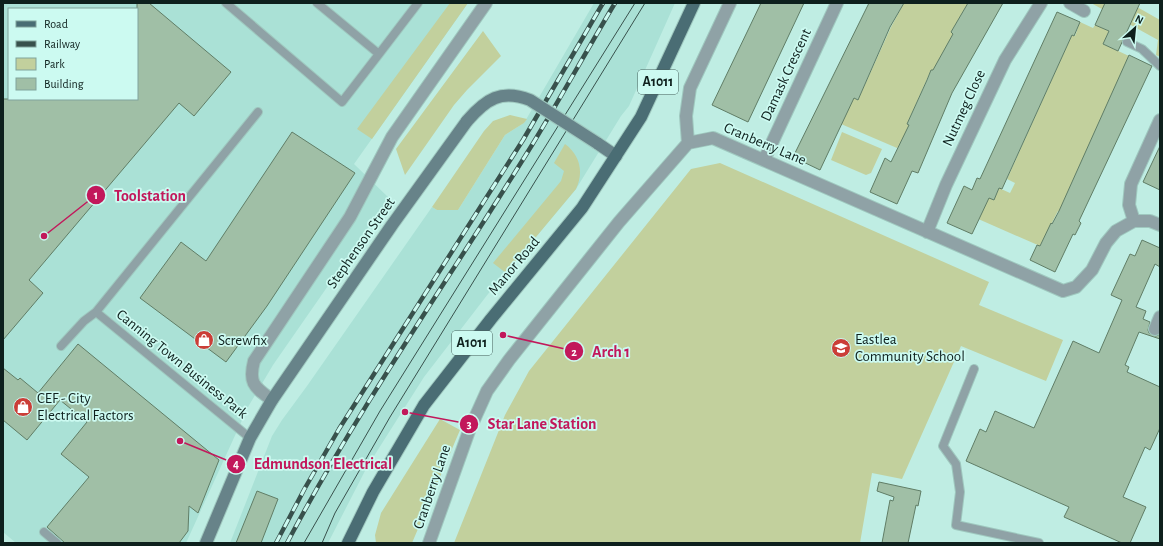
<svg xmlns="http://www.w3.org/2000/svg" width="1163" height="546" viewBox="0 0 1163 546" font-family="'Alegreya Sans',sans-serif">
  <rect width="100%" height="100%" fill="#bfede3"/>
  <path fill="#aae1d6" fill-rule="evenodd" d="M3 3H468L354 164 389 198 273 365 248 407 186 543H16L3 532ZM9 9H137V99H9Z
    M594 3H675L629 106 621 116 576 189 488 294 424 377 367 467 328 543H230L272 436 282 420 307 386 432 207 437 210H458L505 135 524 123Z"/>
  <path fill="#c2d09d" d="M450 3H468L372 139 357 129Z
    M904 3H968L951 32 953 34 934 70H931L907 124 933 136 902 147 899 146 897 148 841 124 829 87 858 100 891 27Z
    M1091 3H1130L1160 20V57L1156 55 1158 40Z
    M1080 22 1093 28 1095 25 1109 31 1103 44 1129 56 1062 205 1061 213 1058 211 1040 246 976 218 985 196 994 200 999 188 1010 193 1015 183 1007 179 1072 35 1075 36Z
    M483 31 501 56 467 90 454 105 405 175 396 149Z
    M510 115 527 119 524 123 505 135 458 210H437L432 207 484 131 493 121Z
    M842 132 882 149 871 173 866 175 831 160Z
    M565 144C580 155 584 172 576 189L506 273 493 263 561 181 564 171 554 163Z
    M720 163 989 282 979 305 1063 340 1046 381 961 346 902 479 872 473 860 543H454L505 415 529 371 691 169Z
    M440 419 460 430 412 543H376L375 535 381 513Z"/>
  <path fill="#a0bfa6" stroke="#607d66" d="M137 3H149L231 72 194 116 179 103 29 280 43 293 3 340V99H137Z
    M761 3H804L748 122 712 105Z
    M869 3H904L890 27 858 100 854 98 820 170 793 157Z
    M968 3H1003L952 93 918 173 912 171 897 204 870 192 885 158 891 162 909 125 907 124 927 80 931 70H933L953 34 951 32Z
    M1105 3H1140L1118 51 1103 44 1109 31 1095 25Z
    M1057 12 1080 22 1074 36 1072 35 1002 189 999 188 994 200 989 198 972 234 947 223 964 186 972 190 977 178 980 179Z
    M1129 55 1152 66 1079 221 1081 223 1075 235 1073 234 1055 272 1030 260 1037 245 1040 246 1051 223 1052 224 1059 211Z
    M292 132 355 173 267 306 226 362 140 298 181 242 206 261Z
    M1160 146V190L1143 182Z
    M1142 240 1160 248V267L1155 264 1136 307 1146 311 1143 319 1150 322 1148 330 1149 333 1156 336 1160 334V339L1139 332 1125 365 1129 367 1127 372 1160 387V428L1150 450 1145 447 1123 497 1146 507 1130 543H1122L1064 517 1069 507 966 461 980 429 986 432 995 411 1034 428 1073 341 1099 353 1122 300 1111 295 1130 254 1135 256Z
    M78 344 219 460 198 513 189 506 188 531 179 543H65L47 527 89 477 61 454 87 422 60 400 27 440 3 420V368L18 380 20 378 38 393Z
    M879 482 921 491 918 506 916 505 908 543H882L890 500 893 501 894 497 877 491Z
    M257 491 278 499 261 543H236Z"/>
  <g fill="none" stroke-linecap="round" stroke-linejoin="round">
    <defs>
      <path id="service" d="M226 3 342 102 379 54
        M317 3 379 54 418 3
        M1127 42 1142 49 1160 66
        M61 346 84 321 96 312
        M974 369 943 446 956 464 960 492 956 525 1039 543
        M250 438 96 312 258 112
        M44 532 57 543"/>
      <path id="minor" d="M1070 3 1084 11
        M688 143 686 116 690 88 730 3
        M764 160 837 3
        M1134 221 1129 205 1131 184 1160 120
        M927 232 946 185 1005 60 1041 3
        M1155 329 1160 317
        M272 400C255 387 248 384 254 361L350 217 392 137 486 3
        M429 543 469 431 487 391 509 360 619 222 688 143 713 138 1063 291 1076 287 1092 270 1106 243 1116 231 1134 221H1150L1160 225"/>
      <path id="secondary" d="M597 143 616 156
        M206 543 250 438 272 400 392 225 467 121"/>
      <path id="primary" d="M348 543 373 492 424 405 491 319 582 208 641 117 694 3"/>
    </defs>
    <use href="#service" stroke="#9fc8bf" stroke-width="10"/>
    <use href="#minor" stroke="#9fc8bf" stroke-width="14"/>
    <use href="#secondary" stroke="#9fc8bf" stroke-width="14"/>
    <use href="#primary" stroke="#9fc8bf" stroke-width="14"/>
    <use href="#service" stroke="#8fa2a6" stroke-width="8"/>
    <use href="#minor" stroke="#8fa2a6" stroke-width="12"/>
    <use href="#secondary" stroke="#678389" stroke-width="12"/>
    <use href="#primary" stroke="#4a6d74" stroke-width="12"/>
    <path stroke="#38514c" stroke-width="1" d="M304 543 380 411 635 3
      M322 543 335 513 390 417 645 3"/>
    <defs>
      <path id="rail" d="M276 543 305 488 339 429 523 140 603 3
        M287 543C360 405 450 278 532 145 560 99 587 50 615 3"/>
    </defs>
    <use href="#rail" stroke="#38514c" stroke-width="4.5"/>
    <use href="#rail" stroke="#ccfaf1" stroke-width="3" stroke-dasharray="9" stroke-linecap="butt"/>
    <defs>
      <path id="secondary-bridge" d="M467 121C486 99 501 89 530 100L597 143"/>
    </defs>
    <use href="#secondary-bridge" stroke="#9fc8bf" stroke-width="14" stroke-linecap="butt"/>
    <use href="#secondary-bridge" stroke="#678389" stroke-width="12"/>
  </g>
  <defs>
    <symbol id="shop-disc" viewBox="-11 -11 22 22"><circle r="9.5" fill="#cb3d37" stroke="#ccfaf1"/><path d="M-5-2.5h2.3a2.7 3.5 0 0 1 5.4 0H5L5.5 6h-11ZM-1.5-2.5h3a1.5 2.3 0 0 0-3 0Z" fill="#fff"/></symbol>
    <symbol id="school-disc" viewBox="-11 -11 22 22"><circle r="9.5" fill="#cb3d37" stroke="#ccfaf1"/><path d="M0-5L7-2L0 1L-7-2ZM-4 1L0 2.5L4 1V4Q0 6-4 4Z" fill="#fff"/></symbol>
  </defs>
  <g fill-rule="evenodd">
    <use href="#shop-disc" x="193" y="329" width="22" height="22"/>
    <use href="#school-disc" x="830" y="337" width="22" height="22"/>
    <use href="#shop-disc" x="12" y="396" width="22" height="22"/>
  </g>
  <g text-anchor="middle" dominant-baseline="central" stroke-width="3.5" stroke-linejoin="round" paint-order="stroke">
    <g fill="#ccfaf1" stroke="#47615d" stroke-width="1">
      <rect x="638" y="70" width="40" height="24" rx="3"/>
      <rect x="452" y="331" width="40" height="24" rx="3"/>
    </g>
    <g font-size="14" font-weight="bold" fill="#0e201d">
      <text x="658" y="82">A1011</text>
      <text x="472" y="343">A1011</text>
    </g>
    <g font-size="15" fill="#0e201d" stroke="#ccfaf1">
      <text transform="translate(786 75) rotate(-65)">Damask Crescent</text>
      <text transform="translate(964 108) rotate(-65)">Nutmeg Close</text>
      <text transform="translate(765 144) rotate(23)">Cranberry Lane</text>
      <text transform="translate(361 243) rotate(-55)">Stephenson Street</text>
      <text transform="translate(514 266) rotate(-50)">Manor Road</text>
      <text transform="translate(182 364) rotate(39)">Canning Town Business Park</text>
      <text transform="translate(432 487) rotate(-71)">Cranberry Lane</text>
    </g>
    <g font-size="15" fill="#0e201d" stroke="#ccfaf1" text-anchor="start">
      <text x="855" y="339">Eastlea<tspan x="855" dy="17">Community School</tspan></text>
      <text x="218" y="340">Screwfix</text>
      <text x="37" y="398">CEF - City<tspan x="37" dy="17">Electrical Factors</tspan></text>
    </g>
  </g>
  <path fill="none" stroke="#c2185b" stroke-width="1.5" d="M44 236L96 195M503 335L574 351M405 412L469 424M180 441L236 464"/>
  <g fill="#c2185b" stroke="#ccfaf1" stroke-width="1.5">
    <circle cx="44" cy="236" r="4"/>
    <circle cx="503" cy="335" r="4"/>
    <circle cx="405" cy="412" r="4"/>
    <circle cx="180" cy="441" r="4"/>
    <circle cx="96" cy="195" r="10"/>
    <circle cx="574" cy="351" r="10"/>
    <circle cx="469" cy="424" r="10"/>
    <circle cx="236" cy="464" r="10"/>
  </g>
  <g font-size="12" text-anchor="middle" font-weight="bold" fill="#fff">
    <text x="96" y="199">1</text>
    <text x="574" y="356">2</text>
    <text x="469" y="428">3</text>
    <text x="236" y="468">4</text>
  </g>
  <g font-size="16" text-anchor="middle" font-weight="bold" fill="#c2185b" stroke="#ccfaf1" stroke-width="3.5" stroke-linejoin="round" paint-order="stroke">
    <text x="150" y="201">Toolstation</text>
    <text x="611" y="357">Arch 1</text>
    <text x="542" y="429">Star Lane Station</text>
    <text x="323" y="469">Edmundson Electrical</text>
  </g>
  <rect width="1163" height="546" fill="none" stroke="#0e201d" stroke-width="8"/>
  <rect x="8" y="8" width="130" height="92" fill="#ccfaf1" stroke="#80a39c"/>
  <rect x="16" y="21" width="20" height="6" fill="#4a6d74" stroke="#80a39c"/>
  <text x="44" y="28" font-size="12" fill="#0e201d">Road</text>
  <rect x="16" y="41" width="20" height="6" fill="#38514c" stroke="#80a39c"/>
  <text x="44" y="48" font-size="12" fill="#0e201d">Railway</text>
  <rect x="16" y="58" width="20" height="12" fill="#c2d09d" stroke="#80a39c"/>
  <text x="44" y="68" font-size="12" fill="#0e201d">Park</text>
  <rect x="16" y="78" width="20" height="12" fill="#a0bfa6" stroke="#80a39c"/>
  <text x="44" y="88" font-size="12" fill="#0e201d">Building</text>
  <g transform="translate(1135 28) rotate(27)" stroke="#ccfaf1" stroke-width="3" paint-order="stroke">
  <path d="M0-3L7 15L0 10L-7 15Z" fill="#0e201d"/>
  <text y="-6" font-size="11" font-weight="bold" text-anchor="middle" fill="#0e201d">N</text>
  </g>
</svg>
